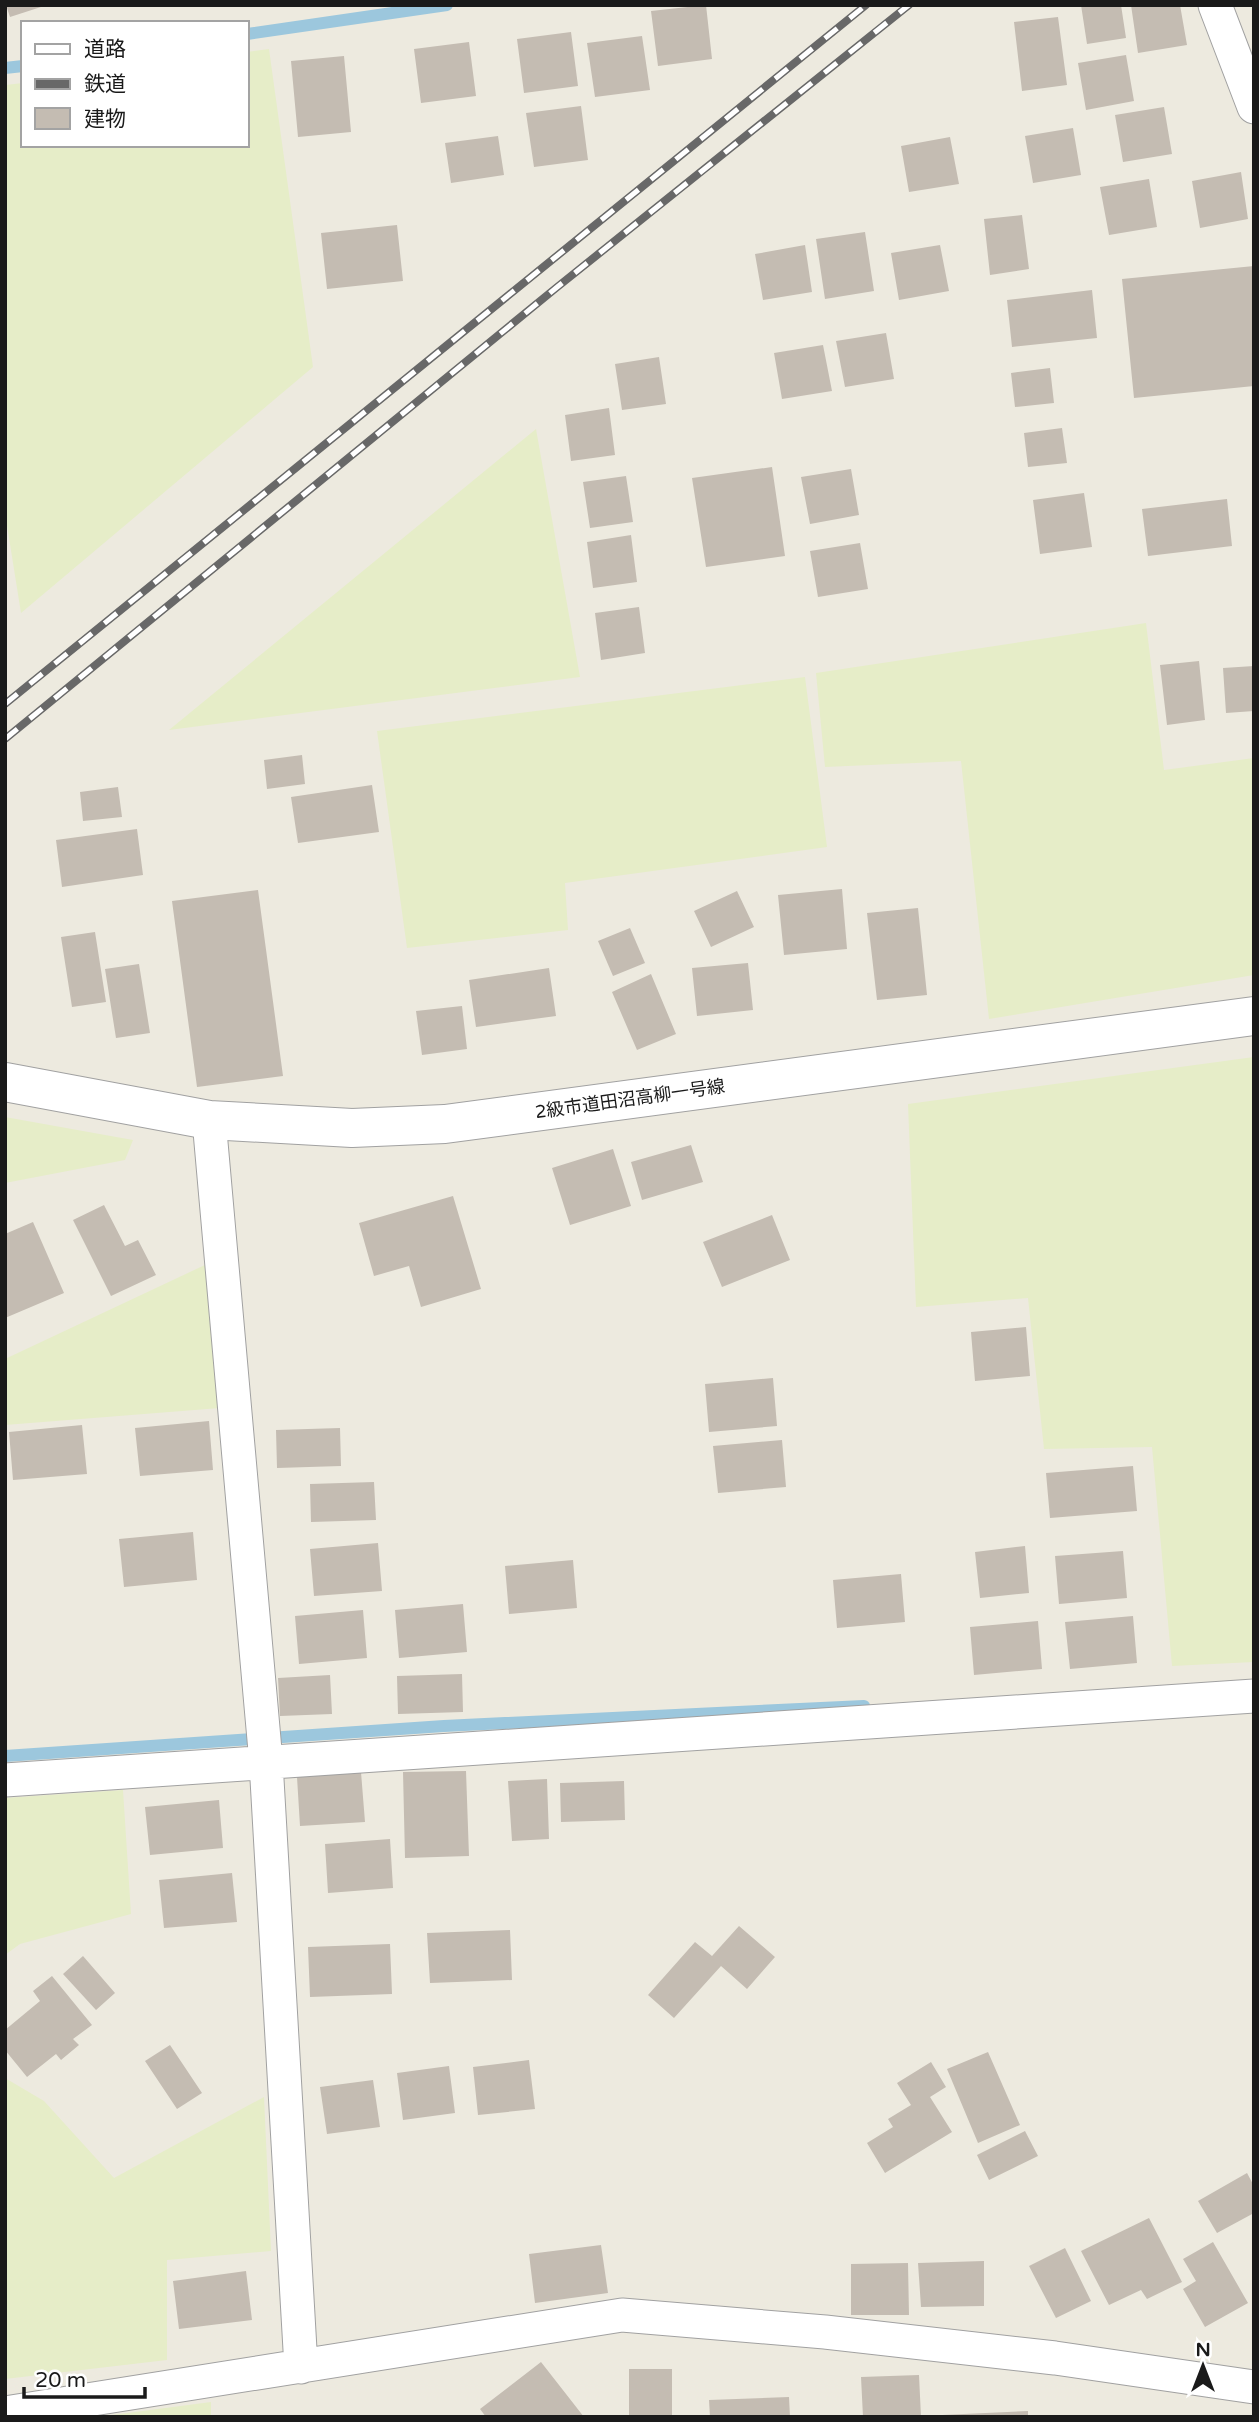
<svg xmlns="http://www.w3.org/2000/svg" width="1259" height="2422" viewBox="0 0 1259 2422" font-family="'Varela Round','Noto Sans JP',sans-serif">
  <rect width="100%" height="100%" fill="#edeadf"/>
  <path fill="#e6edc8" d="M269 49 313 367 21 613 5 513V85L23 83V145H247V52Z
    M536 429 580 677 169 730Z
    M1146 623 1164 770 1254 758V975L989 1019 961 761 825 767 816 673Z
    M805 677 827 847 565 883 568 930 407 948 377 731Z
    M1254 1057V1662L1172 1666 1152 1447 1044 1449 1028 1298 916 1307 908 1104Z
    M5 1117 133 1140 125 1160 5 1183Z
    M207 1264 220 1408 5 1425V1359Z
    M123 1790 131 1914 20 1944 5 1955V1798Z
    M5 2078 44 2101 114 2178 264 2097 271 2251 167 2260V2360L5 2379Z
    M211 2402V2417H97Z"/>
  <g fill="none" stroke-linecap="round" stroke-linejoin="round">
    <path stroke="#9cc7dd" stroke-width="12" d="M247 34 447 5
      M5 68 23 66
      M5 1756 444 1726 864 1706"/>
  </g>
  <path fill="#c4bcb2" d="M6 5H44V6L10 17Z
    M706 5 712 59 658 66 651 11Z
    M1081 5H1121L1126 38 1087 44Z
    M1131 5H1180L1187 45 1138 53Z
    M1058 17 1067 85 1022 91 1014 22Z
    M571 32 578 86 524 93 517 39Z
    M642 36 650 90 595 97 587 43Z
    M469 42 476 96 421 103 414 49Z
    M1126 55 1134 101 1086 110 1078 63Z
    M344 56 351 132 298 137 291 61Z
    M581 106 588 160 534 167 526 113Z
    M1164 107 1172 154 1123 162 1115 115Z
    M1073 128 1081 175 1033 183 1025 136Z
    M498 136 504 175 451 183 445 143Z
    M950 137 959 184 909 192 901 146Z
    M1241 172 1248 219 1200 228 1192 181Z
    M1149 179 1157 227 1109 235 1100 187Z
    M1022 215 1029 269 990 275 984 219Z
    M397 225 403 281 327 289 321 233Z
    M865 232 874 291 825 299 816 239Z
    M805 245 812 292 763 300 755 254Z
    M940 245 949 291 899 300 891 253Z
    M1254 266V386L1134 398 1122 279Z
    M1092 290 1097 338 1012 347 1007 300Z
    M886 333 894 379 845 387 836 341Z
    M823 345 832 391 782 399 774 353Z
    M659 357 666 404 622 410 615 364Z
    M1050 368 1054 403 1015 407 1011 373Z
    M609 408 615 455 571 461 565 415Z
    M1062 428 1067 463 1028 467 1024 433Z
    M772 467 785 556 706 567 692 478Z
    M851 469 859 515 810 524 801 477Z
    M626 476 633 522 590 528 583 482Z
    M1084 493 1092 547 1040 554 1033 500Z
    M1227 499 1232 546 1148 556 1142 509Z
    M631 535 637 582 593 588 587 542Z
    M860 543 868 589 818 597 810 551Z
    M639 607 645 653 601 660 595 613Z
    M1199 661 1205 720 1167 725 1160 665Z
    M1254 666V711L1226 713 1223 668Z
    M302 755 305 784 267 789 264 760Z
    M372 785 379 832 298 843 291 797Z
    M118 787 122 817 83 821 80 792Z
    M137 829 143 875 62 887 56 840Z
    M842 889 847 949 784 955 778 895Z
    M258 890 283 1076 197 1087 172 901Z
    M737 891 754 927 711 947 694 911Z
    M918 908 927 995 877 1000 867 913Z
    M630 928 645 963 613 976 598 941Z
    M95 932 106 1002 72 1007 61 937Z
    M748 963 753 1010 697 1016 692 968Z
    M139 964 150 1033 116 1038 105 969Z
    M549 968 556 1016 476 1027 469 980Z
    M651 974 676 1034 637 1050 612 992Z
    M462 1006 467 1049 422 1055 416 1011Z
    M691 1145 703 1182 642 1200 631 1162Z
    M613 1149 631 1206 570 1225 552 1168Z
    M453 1196 481 1289 421 1307 409 1266 374 1276 359 1223Z
    M104 1205 125 1246 138 1240 156 1275 111 1296 73 1220Z
    M772 1215 790 1260 722 1287 703 1242Z
    M33 1222 64 1293 5 1318V1234Z
    M1026 1327 1030 1376 975 1381 971 1332Z
    M773 1378 777 1426 709 1432 705 1384Z
    M209 1421 213 1470 140 1476 135 1428Z
    M82 1425 87 1474 13 1480 9 1432Z
    M340 1428 341 1466 277 1468 276 1430Z
    M782 1440 786 1487 718 1493 713 1446Z
    M1133 1466 1137 1511 1050 1518 1046 1473Z
    M374 1482 376 1520 311 1522 310 1484Z
    M193 1532 197 1580 124 1587 119 1539Z
    M378 1543 382 1591 314 1596 310 1549Z
    M1025 1546 1029 1593 980 1598 975 1552Z
    M1123 1551 1127 1598 1059 1604 1055 1556Z
    M573 1560 577 1608 509 1614 505 1566Z
    M901 1574 905 1622 837 1628 833 1580Z
    M463 1604 467 1652 399 1658 395 1610Z
    M363 1610 367 1658 299 1664 295 1616Z
    M1133 1616 1137 1663 1070 1669 1065 1622Z
    M1038 1621 1042 1669 974 1675 970 1627Z
    M462 1674 463 1712 398 1714 397 1676Z
    M330 1675 332 1714 280 1716 278 1678Z
    M466 1771 469 1856 405 1858 403 1772Z
    M361 1772 365 1822 300 1826 297 1777Z
    M547 1779 549 1839 512 1841 508 1781Z
    M624 1781 625 1820 561 1822 560 1783Z
    M219 1800 223 1848 150 1855 145 1807Z
    M390 1839 393 1888 328 1893 325 1844Z
    M232 1873 237 1922 164 1928 159 1880Z
    M739 1926 775 1957 747 1989 721 1966 674 2018 648 1995 695 1942 712 1956Z
    M510 1930 512 1980 430 1983 427 1933Z
    M390 1944 392 1994 310 1997 308 1947Z
    M83 1956 115 1993 96 2010 63 1974Z
    M52 1976 92 2025 73 2039 79 2045 61 2060 56 2054 27 2077 5 2050V2030L40 2001 33 1991Z
    M170 2045 202 2093 177 2109 145 2061Z
    M988 2052 1020 2125 978 2143 947 2069Z
    M529 2060 535 2109 478 2115 473 2067Z
    M931 2062 946 2087 930 2097 952 2132 885 2173 867 2143 893 2127 888 2119 911 2105 897 2083Z
    M449 2066 455 2113 403 2120 397 2073Z
    M373 2080 380 2127 327 2134 320 2087Z
    M1025 2131 1038 2156 989 2180 977 2155Z
    M1247 2173 1254 2186V2213L1217 2233 1198 2201Z
    M1149 2218 1182 2282 1147 2299 1141 2290 1109 2305 1081 2251Z
    M1213 2242 1248 2303 1205 2327 1183 2289 1196 2281 1183 2259Z
    M601 2245 608 2293 535 2303 529 2254Z
    M1065 2248 1091 2301 1056 2318 1029 2266Z
    M984 2261V2306L921 2307 918 2263Z
    M908 2263 909 2315H851V2264Z
    M246 2271 252 2320 179 2329 173 2281Z
    M541 2362 584 2417H486L480 2409Z
    M629 2369H672V2417H629Z
    M919 2375 921 2417H863L861 2377Z
    M789 2397 790 2417H710L709 2400Z
    M1028 2411V2417H942V2415Z"/>
  <g fill="none" stroke-linecap="round" stroke-linejoin="round">
    <defs>
      <path id="minor" d="M1215 5 1254 107
        M209 1120 266 1762 301 2367
        M5 1780 1254 1696
        M5 2413 622 2315 825 2332 1055 2358 1254 2387"/>
      <path id="tertiary" d="M5 1082 209 1120 352 1128 445 1124 1254 1016"/>
    </defs>
    <use href="#minor" stroke="#a1a1a1" stroke-width="35"/>
    <use href="#tertiary" stroke="#a1a1a1" stroke-width="40"/>
    <use href="#minor" stroke="#fff" stroke-width="33"/>
    <use href="#tertiary" stroke="#fff" stroke-width="38"/>
    <defs>
      <path id="rail" d="M5 704 866 5
        M5 739 556 288 909 5"/>
    </defs>
    <use href="#rail" stroke="#686868" stroke-width="8"/>
    <use href="#rail" stroke="#fff" stroke-width="5" stroke-dasharray="16" stroke-linecap="butt"/>
  </g>
  <g text-anchor="middle" dominant-baseline="central" stroke-width="5" stroke-linejoin="round" paint-order="stroke">
    <g font-size="18" fill="#1a1a1a" stroke="#fff">
      <text transform="translate(630 1099) rotate(-8)">2級市道田沼高柳一号線</text>
    </g>
  </g>
  <rect width="1259" height="2422" fill="none" stroke="#1a1a1a" stroke-width="14"/>
  <rect x="21" y="21" width="228" height="126" fill="#ffffff" stroke="#a3a3a3" stroke-width="2"/>
  <rect x="35" y="44" width="35" height="10" fill="#ffffff" stroke="#a3a3a3" stroke-width="2"/>
  <text x="84" y="56" font-size="21" fill="#1a1a1a">道路</text>
  <rect x="35" y="79" width="35" height="10" fill="#686868" stroke="#a3a3a3" stroke-width="2"/>
  <text x="84" y="91" font-size="21" fill="#1a1a1a">鉄道</text>
  <rect x="35" y="108" width="35" height="21" fill="#c4bcb2" stroke="#a3a3a3" stroke-width="2"/>
  <text x="84" y="126" font-size="21" fill="#1a1a1a">建物</text>
  <g transform="translate(1203 2366)" stroke="#ffffff" stroke-width="5" paint-order="stroke">
  <path d="M0-5L12 26L0 18L-12 26Z" fill="#1a1a1a"/>
  <text y="-10" font-size="19" font-weight="bold" text-anchor="middle" fill="#1a1a1a">N</text>
  </g>
  <path d="M24 2387v10h121v-10" fill="none" stroke="#1a1a1a" stroke-width="3.5"/>
  <text x="35" y="2387" font-size="21" fill="#1a1a1a" stroke="#ffffff" stroke-width="5" paint-order="stroke">20 m</text>
</svg>
